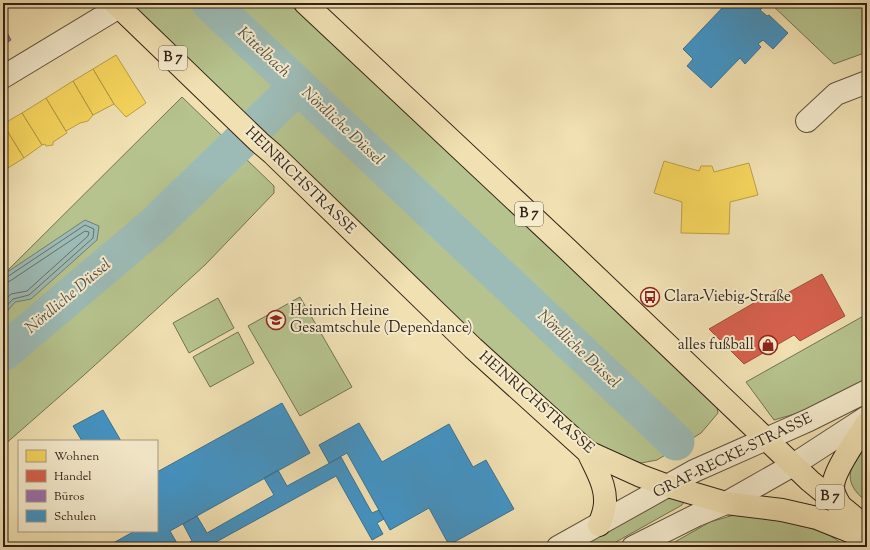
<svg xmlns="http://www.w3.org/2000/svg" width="870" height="550" viewBox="0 0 870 550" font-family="'Sorts Mill Goudy',serif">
  <rect width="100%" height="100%" fill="#f0e0b2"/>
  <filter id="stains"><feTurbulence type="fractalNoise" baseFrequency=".005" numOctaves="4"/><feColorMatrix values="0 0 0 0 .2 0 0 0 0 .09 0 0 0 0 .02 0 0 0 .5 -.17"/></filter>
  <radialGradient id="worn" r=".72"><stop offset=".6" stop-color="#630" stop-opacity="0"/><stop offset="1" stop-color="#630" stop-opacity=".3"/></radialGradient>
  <path fill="#b6c38e" stroke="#747252" d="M121 3H299L715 397 718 413 701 433 657 460 641 463 594 446Z
    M770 3H867V52L834 64Z
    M182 97 274 186V193L205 265 83 376 3 446V275Z
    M300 297 352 387 300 416 248 326Z
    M218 298 234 328 189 353 173 323Z
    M867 314V389L805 411 774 420 746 382Z
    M238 332 254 363 210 387 193 357Z
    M867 441V502C839 480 851 466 867 441Z
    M673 497 683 500 684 502 682 505 607 547H578L665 498Z
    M734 515C766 519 823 523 845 547H666L710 522Z"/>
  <path fill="#9dbbb6" stroke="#727e76" d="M85 220 99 226 97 240 31 299 15 302 3 316V275Z"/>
  <path fill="#f6d55c" stroke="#bb9f47" d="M116 55 146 103 126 117 114 104 93 69Z
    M93 69 114 104 93 115 73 81Z
    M73 81 93 115 88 121 80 123 66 131 46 98Z
    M46 98 67 133 53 142V145L46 146 45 144 42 145 22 113Z
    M22 113 42 145 24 158 3 124Z
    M3 124 24 158 3 171Z
    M664 161 699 171 701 166H712L714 172 749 163 758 195 730 202 729 234 681 233 682 202 654 193Z"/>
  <path fill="#d6604d" stroke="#a54d3d" d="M822 274 845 316 800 341 794 335 744 364 709 329 778 289 782 296Z"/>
  <path fill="#9970ab" stroke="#7a597f" d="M3 25 11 40 3 45Z"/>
  <path fill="#4393c3" stroke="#3e718f" d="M723 3H757L762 8 760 10 767 16 769 15 788 33 773 49 763 40 758 44 761 47 745 64 740 58 711 88 687 66 693 59 683 49 725 5Z
    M282 403 310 453 170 531 178 545 175 547H106L133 532 132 531H157V472Z
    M103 410 121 441H82L73 426Z
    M359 423 382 462 449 424 473 467 486 460 514 509 449 545 429 508 390 530 347 453 329 463 319 445Z
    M341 457 372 513 379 510 384 519 377 523 383 534 372 540 336 476 207 547H180L192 541 183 524 197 516 207 533 274 495 264 478 278 470 287 486Z"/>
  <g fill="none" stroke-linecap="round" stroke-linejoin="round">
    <path stroke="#686e66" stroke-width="1" d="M3 278 7 277 85 225 94 229 93 238 29 295 13 299 3 310
      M3 283 10 281 85 231 89 232 88 236 27 291 11 294 3 302"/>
    <path stroke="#9dbbb6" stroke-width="37" d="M210 3 676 442
      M3 353 154 225 298 86"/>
    <defs>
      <path id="minor" d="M3 77 119 7
        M807 121 836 94 867 82
        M558 547 694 471 809 420 867 391
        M633 547 697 515 726 503 793 465 867 417"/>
      <path id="major" d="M115 3 259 142 273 154 473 348 588 452 641 476 668 486 726 503 782 510 817 518 867 538
        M305 3 565 247 810 481 854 517 867 530
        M588 452C596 470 609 489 604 510 603 515 601 520 599 525
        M840 505C837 500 833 493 833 487 833 471 858 437 867 423"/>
    </defs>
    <use href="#minor" stroke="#62523e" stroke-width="24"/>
    <use href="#major" stroke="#322217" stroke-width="24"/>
    <use href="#minor" stroke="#f5ebcd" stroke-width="22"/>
    <use href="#major" stroke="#f0e0b2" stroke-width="22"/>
  </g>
  <defs>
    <symbol id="bus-ring" viewBox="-11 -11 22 22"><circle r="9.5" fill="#f5ebcd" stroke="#8f2418" stroke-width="1.5"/><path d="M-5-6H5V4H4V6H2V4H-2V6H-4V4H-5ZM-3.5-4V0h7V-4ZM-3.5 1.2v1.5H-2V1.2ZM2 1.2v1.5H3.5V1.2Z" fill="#8f2418"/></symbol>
    <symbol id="school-ring" viewBox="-11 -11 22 22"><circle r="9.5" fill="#f5ebcd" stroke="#8f2418" stroke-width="1.5"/><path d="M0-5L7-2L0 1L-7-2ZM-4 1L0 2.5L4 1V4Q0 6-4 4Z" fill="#8f2418"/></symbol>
    <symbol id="shop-ring" viewBox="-11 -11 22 22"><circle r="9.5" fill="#f5ebcd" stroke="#8f2418" stroke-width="1.5"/><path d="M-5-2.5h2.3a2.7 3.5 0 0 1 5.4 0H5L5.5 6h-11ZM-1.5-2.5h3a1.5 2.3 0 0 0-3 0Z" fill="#8f2418"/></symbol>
  </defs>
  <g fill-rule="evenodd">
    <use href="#bus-ring" x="639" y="286" width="22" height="22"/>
    <use href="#school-ring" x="265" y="309" width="22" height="22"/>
    <use href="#shop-ring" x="757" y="334" width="22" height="22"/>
  </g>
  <g text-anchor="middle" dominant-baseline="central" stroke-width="4" stroke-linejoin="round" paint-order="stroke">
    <g fill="#f5ebcd" stroke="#6c5e4e" stroke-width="1">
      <rect x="159" y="46" width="28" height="24" rx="3"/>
      <rect x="515" y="202" width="28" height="24" rx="3"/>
      <rect x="816" y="485" width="28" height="24" rx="3"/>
    </g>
    <g font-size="14" font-weight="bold" fill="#322217">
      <text x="173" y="58">B 7</text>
      <text x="529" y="214">B 7</text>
      <text x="830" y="497">B 7</text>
    </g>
    <g font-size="15" fill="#322217" stroke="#f5ebcd">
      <text transform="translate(300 181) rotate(44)">HEINRICHSTRASSE</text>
      <text transform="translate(536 403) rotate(41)">HEINRICHSTRASSE</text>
      <text transform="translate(733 456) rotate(-26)">GRAF-RECKE-STRASSE</text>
    </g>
    <g font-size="15" fill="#322217" stroke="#f5ebcd" text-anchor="start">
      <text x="664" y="297">Clara-Viebig-Straße</text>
      <text x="290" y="311">Heinrich Heine<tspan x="290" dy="17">Gesamtschule (Dependance)</tspan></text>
      <text x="754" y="345" text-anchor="end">alles fußball</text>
    </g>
    <g font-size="16" font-style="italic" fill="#525047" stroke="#f5ebcd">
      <text transform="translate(263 53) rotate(43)">Kittelbach</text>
      <text transform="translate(342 127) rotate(43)">Nördliche Düssel</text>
      <text transform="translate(69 297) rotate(-40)">Nördliche Düssel</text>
      <text transform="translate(578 350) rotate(43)">Nördliche Düssel</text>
    </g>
  </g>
  <rect width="870" height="550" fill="none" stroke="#f0e0b2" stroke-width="16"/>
  <rect x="4" y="4" width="862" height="542" fill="none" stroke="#322217" stroke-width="2"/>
  <rect x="8" y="8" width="854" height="534" fill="none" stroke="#322217"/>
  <rect x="18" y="440" width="140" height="92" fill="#f5ebcd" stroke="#a79b84"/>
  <rect x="26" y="450" width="20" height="12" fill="#f6d55c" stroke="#a79b84"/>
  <text x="54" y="460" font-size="12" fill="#322217">Wohnen</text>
  <rect x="26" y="470" width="20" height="12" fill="#d6604d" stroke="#a79b84"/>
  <text x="54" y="480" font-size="12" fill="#322217">Handel</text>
  <rect x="26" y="490" width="20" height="12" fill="#9970ab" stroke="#a79b84"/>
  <text x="54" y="500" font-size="12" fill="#322217">Büros</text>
  <rect x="26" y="510" width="20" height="12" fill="#4393c3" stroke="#a79b84"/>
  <text x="54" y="520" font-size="12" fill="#322217">Schulen</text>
  <rect width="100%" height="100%" filter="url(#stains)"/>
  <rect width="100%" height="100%" fill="url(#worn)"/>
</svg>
